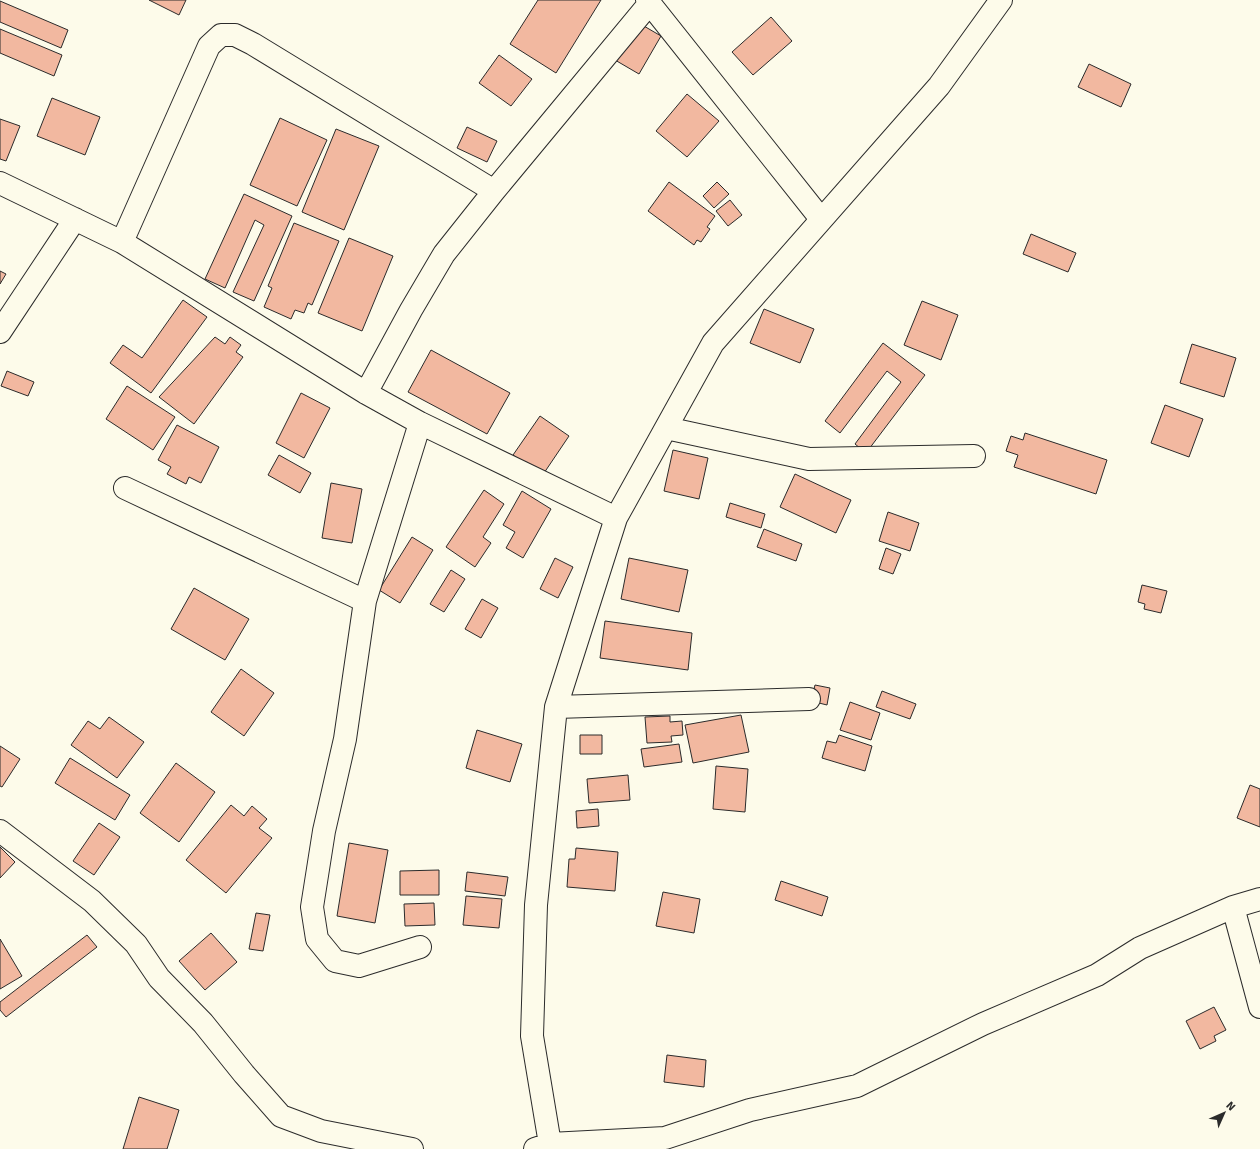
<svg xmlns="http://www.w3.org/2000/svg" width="1260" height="1149" viewBox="0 0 1260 1149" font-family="Signika,sans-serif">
  <rect width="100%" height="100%" fill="#fdfbea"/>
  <path fill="#f2b8a0" stroke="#2b2b2b" d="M149 0H186L179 15Z
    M538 0H601L556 73 510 44Z
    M0 1 68 30 61 48 0 22Z
    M771 17 792 41 753 75 732 52Z
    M637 22 661 36 639 74 615 60Z
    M0 29 62 55 54 76 0 53Z
    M499 55 532 79 511 106 479 83Z
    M1089 64 1131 84 1121 107 1078 87Z
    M687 94 719 121 687 157 656 131Z
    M52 98 100 117 85 155 37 136Z
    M280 118 327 140 297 206 250 185Z
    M0 119 20 126 6 161 0 159Z
    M467 127 497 141 487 162 457 148Z
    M336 129 379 146 344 230 302 212Z
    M669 182 715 216 707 227 710 229 701 242 697 240 694 245 648 211Z
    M717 182 729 194 714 208 703 196Z
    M244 194 292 216 254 301 233 292 264 225 255 220 225 288 205 279Z
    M730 200 742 215 728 226 716 211Z
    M294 223 339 241 312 305 308 303 304 313 295 310 291 319 264 307 272 288 268 286Z
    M1031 234 1076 253 1068 272 1023 254Z
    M349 238 393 256 362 331 318 313Z
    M0 271 6 274 0 284Z
    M183 300 207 317 151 393 110 363 123 345 142 358Z
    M922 301 958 315 941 360 904 345Z
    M764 309 814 329 800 363 750 343Z
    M215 337 225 344 230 337 241 345 236 352 243 357 194 424 159 397Z
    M883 343 925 375 866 453 855 444 901 382 887 371 840 433 825 421Z
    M1192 344 1236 358 1224 397 1180 383Z
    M431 350 510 393 487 434 408 392Z
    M7 371 34 382 28 396 1 386Z
    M127 386 175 417 153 450 106 419Z
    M301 393 330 408 304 458 276 443Z
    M1165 405 1203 419 1189 457 1151 443Z
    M540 416 569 436 542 476 513 455Z
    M177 425 219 447 201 483 189 477 186 484 167 474 171 467 158 460Z
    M1025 433 1107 460 1096 494 1014 467 1018 455 1006 451 1011 436 1023 440Z
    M673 450 708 458 699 499 664 491Z
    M279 455 311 473 300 493 268 475Z
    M795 474 851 500 836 533 780 507Z
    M331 483 362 489 352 543 322 538Z
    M484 490 504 504 483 537 491 543 475 567 446 547Z
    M522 491 551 509 523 558 506 548 515 532 503 525Z
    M730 503 765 514 761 528 726 517Z
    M888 512 919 523 910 551 879 541Z
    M764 529 802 544 796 561 757 547Z
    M412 537 433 550 400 603 379 590Z
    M886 548 901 554 893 574 879 569Z
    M555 558 573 567 558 598 540 589Z
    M629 558 688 570 679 612 621 599Z
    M451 570 465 579 444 612 430 604Z
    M1142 585 1167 591 1161 613 1144 609 1145 604 1138 602Z
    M194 588 249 619 225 660 171 629Z
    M482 599 498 608 481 638 465 629Z
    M605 621 692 633 688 670 600 658Z
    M241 669 274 693 244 736 211 712Z
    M815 685 830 688 827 705 811 701Z
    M882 691 916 704 910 719 876 707Z
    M850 702 880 713 871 740 840 730Z
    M741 715 749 752 693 763 685 725Z
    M670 716V722L682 721 683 735 671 736 672 742 647 743 645 717Z
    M109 717 144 742 117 778 71 745 88 721 100 729Z
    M477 730 522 744 510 782 466 768Z
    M580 735H602V754H580Z
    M839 735 872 746 865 771 822 758 827 741 836 743Z
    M679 744 682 762 644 767 641 749Z
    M0 746 20 759 2 787 0 786Z
    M70 758 130 795 115 820 55 783Z
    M176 763 215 792 179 842 140 813Z
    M716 766 748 769 745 812 713 809Z
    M628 775 630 800 589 803 587 779Z
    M1250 785 1260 789V827L1237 818Z
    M231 805 244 816 252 806 267 819 259 828 272 838 226 893 186 860Z
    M598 809 599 826 577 828 576 811Z
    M99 823 120 837 94 875 73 861Z
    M349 843 388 850 375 923 337 916Z
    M0 847 15 862 0 878Z
    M576 848 618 852 615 891 567 887 569 859H575Z
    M439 870V895H400V871Z
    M467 872 508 877 505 896 465 891Z
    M781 881 828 897 822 916 775 900Z
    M663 892 700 899 694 933 656 926Z
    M466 896 502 899 499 928 463 925Z
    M434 903 435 925 405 926 404 904Z
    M256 913 270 915 263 951 249 949Z
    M211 933 237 962 205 990 179 961Z
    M87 935 97 947 6 1017 0 1010V1002Z
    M0 939 22 976 0 989Z
    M1214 1007 1226 1030 1214 1036 1216 1041 1200 1049 1186 1021Z
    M667 1055 706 1060 704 1087 664 1082Z
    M139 1097 179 1110 167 1149H123Z"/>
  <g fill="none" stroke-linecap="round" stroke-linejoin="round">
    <defs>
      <path id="minor" d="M647 0 821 219
        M0 183 122 242 366 393 420 423 616 518
        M122 242 209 46 221 35H235L253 44 494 191
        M0 332 75 219
        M366 393 411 310 444 254 494 191 649 4
        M420 423 365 601 345 739 324 831 312 907 317 939 335 961 359 966 420 947
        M666 428 809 459 974 456
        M125 488 365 601
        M556 707 809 699
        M0 831 92 901 136 944 159 978 203 1023 244 1074 281 1116 321 1131 412 1149
        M1233 907 1260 1007
        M550 1144 532 1036 536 905 556 707 616 518 713 343 939 86 1001 0
        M535 1149 550 1144 665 1138 750 1110 857 1086 983 1024 1097 975 1140 948 1233 907 1260 899"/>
    </defs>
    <use href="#minor" stroke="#2b2b2b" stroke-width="24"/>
    <use href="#minor" stroke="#fdfbea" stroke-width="22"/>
  </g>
  <g transform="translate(1224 1113) rotate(45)" stroke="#fdfbea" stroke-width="3" paint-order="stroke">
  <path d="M0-3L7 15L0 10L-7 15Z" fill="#2b2b2b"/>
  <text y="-6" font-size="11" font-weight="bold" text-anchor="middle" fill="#2b2b2b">N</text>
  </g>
</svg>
